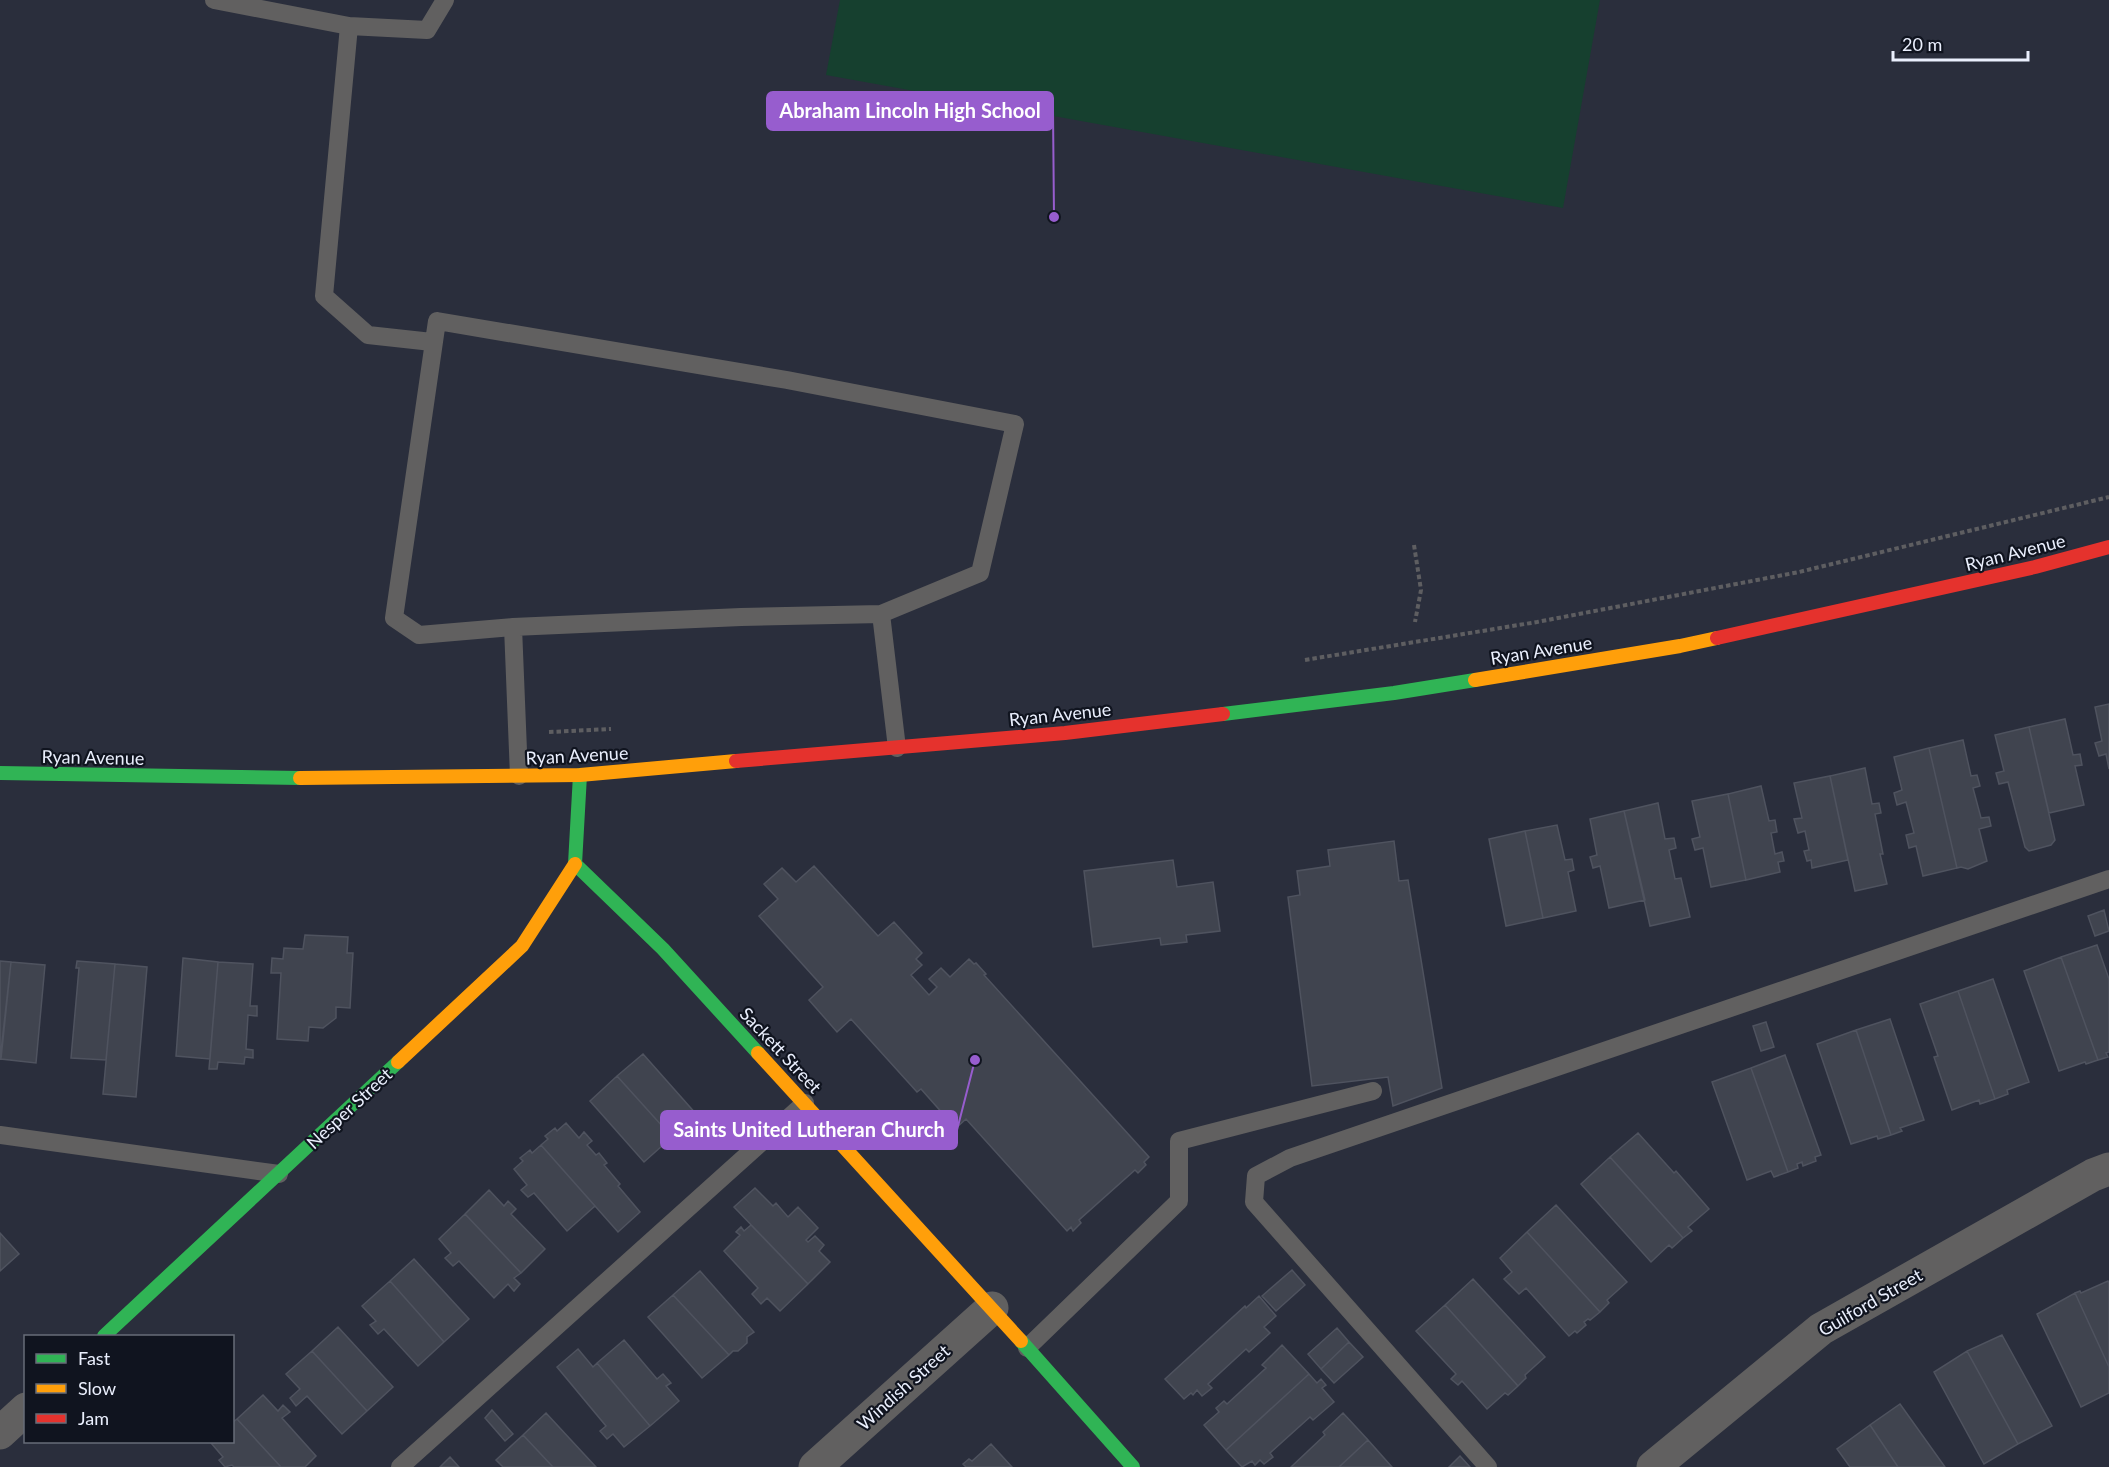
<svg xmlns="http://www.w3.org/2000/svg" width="2109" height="1467" viewBox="0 0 2109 1467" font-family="Lato,sans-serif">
  <rect width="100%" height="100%" fill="#2a2e3c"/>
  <path fill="#16402f" d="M840 0H1600L1563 208 826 75Z"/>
  <path fill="#40444f" stroke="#4f535f" stroke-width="1.5" d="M2109 704V769L2106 754 2099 756 2095 743 2102 741 2095 707Z
    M2065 719 2073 755 2080 754 2082 765 2075 766 2084 805 2049 813 2029 727Z
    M2029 727 2055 840 2051 845 2029 851 2025 847 2008 782 1999 784 1996 773 2004 771 1995 735Z
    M1963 740 1971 776 1977 775 1980 786 1973 788 1981 818 1989 817 1991 826 1979 829 1987 861 1968 869 1961 867 1957 868 1929 748Z
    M1929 748 1957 868 1923 876 1916 846 1909 848 1906 835 1914 833 1906 802 1897 805 1894 793 1902 790 1894 757Z
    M1865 768 1872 804 1879 803 1881 813 1875 814 1883 854H1880L1887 884 1855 891 1830 776Z
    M1830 776 1848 860 1812 868 1811 860 1807 861 1804 851 1809 850 1805 831 1798 833 1794 819 1802 818 1794 783Z
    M1761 786 1769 821 1775 820 1777 832 1771 833 1775 854 1782 852 1784 861 1778 862 1780 872 1746 880 1728 794Z
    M1728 794 1746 880 1711 887 1703 848 1695 850 1692 839 1700 837 1692 801Z
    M1658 803 1665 839 1674 838 1676 848 1669 850 1675 879 1681 878 1690 917 1650 926 1624 811Z
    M1624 811 1645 900 1609 908 1600 866 1593 868 1590 857 1597 855 1590 819Z
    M1557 825 1565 860 1572 859 1574 870 1568 872 1576 911 1543 918 1525 831Z
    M1525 831 1543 918 1506 926 1489 839Z
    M1394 841 1399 881 1408 880 1442 1088 1393 1106 1388 1077 1312 1086 1288 897 1300 895 1297 871 1330 866 1328 850Z
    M1173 860 1177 887 1213 882 1220 931 1186 935 1187 942 1161 945 1160 938 1093 947 1084 871Z
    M814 866 878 936 894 922 922 953 916 959 922 965 911 975 929 995 937 987 929 979 941 968 950 977 969 959 974 964 976 963 986 974 984 975 1149 1157 1144 1162 1146 1165 1138 1173 1135 1170 1079 1220 1081 1223 1073 1231 1071 1227 1067 1231 966 1119 945 1138 934 1125 944 1115 921 1089 917 1092 851 1019 837 1032 809 1000 823 987 759 916 778 899 764 884 782 868 796 882Z
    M2104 910 2109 931 2095 936 2088 916Z
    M305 935 348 937 347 953H353L350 1008 336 1007V1018L323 1028 309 1027 308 1041 277 1039 281 973H271L272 958 283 959 284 948 303 949Z
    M2097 945 2109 979V1052L2106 1053 2108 1057 2098 1060 2061 957Z
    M2061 957 2098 1060 2086 1064 2085 1062 2059 1071 2024 971Z
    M183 958 218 962 210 1059 176 1056Z
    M0 961 11 962 0 1060Z
    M77 961 115 964 106 1060 71 1058 79 968H76Z
    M11 962 45 965 36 1063 1 1059Z
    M218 962 253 964 250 1006H257V1016L248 1015 246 1049 253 1050V1058L245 1057 244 1064 218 1062 217 1069H209Z
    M115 964 147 967 136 1097 103 1094Z
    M1993 979 2029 1082 2007 1090 2008 1094 1995 1099 1958 991Z
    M1958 991 1995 1099 1980 1104 1979 1100 1952 1110 1934 1057 1938 1056 1920 1004Z
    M1890 1019 1924 1120 1900 1128 1902 1131 1891 1135 1856 1030Z
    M1766 1022 1774 1047 1761 1051 1753 1026Z
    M1856 1030 1891 1135 1878 1139 1877 1136 1851 1144 1817 1044Z
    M643 1054 697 1115 672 1137 617 1076Z
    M1785 1055 1821 1155 1815 1157 1816 1161 1803 1166 1802 1162 1797 1164 1798 1168 1788 1172 1751 1068Z
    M1751 1068 1788 1172 1774 1177 1771 1171 1747 1180 1712 1082Z
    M617 1076 672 1137 644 1162 590 1101Z
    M566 1123 579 1138 584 1132 592 1141 587 1145 596 1155 599 1153 607 1163 604 1165 620 1184 618 1186 640 1212 618 1232 541 1145 548 1139 545 1136 555 1128 557 1131Z
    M1638 1133 1674 1173 1676 1171 1709 1209 1688 1227 1692 1231 1683 1238 1610 1157Z
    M541 1145 595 1206 567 1231 534 1193 528 1197 521 1190 527 1185 514 1169 523 1161 520 1158 530 1150 532 1153Z
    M1610 1157 1683 1238 1672 1248 1669 1245 1651 1262 1581 1184Z
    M755 1188 773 1206 776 1203 788 1217 798 1207 818 1228 806 1240 808 1242 815 1236 824 1245 819 1251 830 1262 808 1284 734 1207Z
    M489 1190 504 1206 508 1201 516 1209 511 1214 545 1249 521 1273 465 1214Z
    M1556 1205 1627 1282 1607 1300 1609 1303 1600 1312 1527 1232Z
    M465 1214 521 1273 514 1278 520 1284 514 1291 508 1284 494 1298 459 1261 453 1266 445 1258 451 1253 439 1239Z
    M751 1225 808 1284 780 1311 767 1298 761 1304 752 1294 758 1288 724 1251 740 1235 736 1232 741 1227 744 1231Z
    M1527 1232 1600 1312 1590 1320 1588 1319 1584 1322 1586 1325 1577 1333 1575 1331 1569 1336 1526 1288 1519 1294 1504 1279 1512 1272 1500 1258Z
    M0 1233 19 1254 0 1271Z
    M414 1259 469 1319 444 1342 390 1281Z
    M1292 1270 1305 1285 1276 1311 1262 1296Z
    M700 1271 754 1332 747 1337V1343L738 1351H733L729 1355 673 1295Z
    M1473 1279 1545 1357 1525 1375 1526 1378 1518 1386 1445 1305Z
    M390 1281 444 1342 418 1366 384 1329 378 1334 370 1325 376 1321 362 1306Z
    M2108 1281 2109 1283V1367L2075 1293 2080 1291 2081 1293Z
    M2075 1293 2109 1367V1393L2081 1407 2037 1314Z
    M673 1295 729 1355 702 1378 648 1317Z
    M1259 1296 1276 1316 1264 1327 1270 1333 1249 1352 1246 1349 1208 1384 1212 1388 1202 1396 1197 1390 1193 1395 1191 1393 1184 1399 1165 1379 1245 1306 1246 1308Z
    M1445 1305 1518 1386 1508 1395 1505 1393 1487 1409 1462 1381 1458 1385 1451 1379 1456 1374 1416 1331Z
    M338 1327 393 1387 367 1411 312 1351Z
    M1337 1328 1349 1342 1321 1369 1308 1354Z
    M2002 1335 2052 1426 2018 1444 1967 1351Z
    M624 1340 657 1379 663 1374 671 1383 666 1386 679 1401 650 1426 597 1363Z
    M1349 1342 1363 1357 1334 1383 1321 1369Z
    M1282 1345 1309 1374 1226 1450 1204 1425 1219 1412 1216 1408 1224 1401 1227 1404 1266 1368 1262 1365Z
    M578 1349 593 1367 597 1363 650 1426 624 1447 613 1434 607 1439 600 1431 606 1426 557 1367Z
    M312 1351 367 1411 342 1434 307 1396 296 1406 290 1398 300 1389 286 1374Z
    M1967 1351 2018 1444 1984 1464 1934 1372Z
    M1309 1374 1317 1383 1321 1379 1326 1385 1322 1388 1334 1402 1313 1420 1310 1417 1270 1453 1273 1457 1264 1464 1260 1460 1255 1465 1252 1461 1242 1467 1226 1450Z
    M263 1395 278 1411 283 1405 290 1412 282 1418 316 1456 305 1467H281L237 1419Z
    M1900 1404 1945 1467H1898L1870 1425Z
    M492 1410 513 1434 505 1441 485 1418Z
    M546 1413 596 1467H553L523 1435Z
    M1343 1413 1368 1440 1339 1467H1291L1325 1435 1323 1432Z
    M237 1419 281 1467H234L232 1465 225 1467 219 1460 223 1457 211 1443 232 1442V1423Z
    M1870 1425 1898 1467H1850L1837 1449Z
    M523 1435 553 1467H503L496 1460Z
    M1368 1440 1392 1467H1339Z
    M991 1444 1012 1467H966L963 1464 969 1459 972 1461Z
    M1460 1456 1470 1467H1449Z
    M450 1457 459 1467H440Z"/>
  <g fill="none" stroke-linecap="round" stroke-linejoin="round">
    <path stroke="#5e5e61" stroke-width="4" stroke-dasharray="4.5 3" stroke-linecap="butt" d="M1414 545 1421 590 1415 622
      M1305 660 1537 622 1799 572 2109 497
      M549 732 611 729"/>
    <path stroke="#616060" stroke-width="18" d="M214 0 349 26 427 30 445 0
      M349 26 324 296 368 335 432 342
      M437 321 787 380 1015 424 980 573 881 614 741 617 513 627 419 635 394 618Z
      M881 614 897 748
      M513 627 519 776
      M0 1135 279 1174
      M1027 1348 1179 1201V1141L1373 1091
      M400 1467 805 1103
      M1488 1467 1254 1202 1256 1176 1290 1158 2109 879"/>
    <path stroke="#616060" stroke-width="33" d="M0 1433 26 1409
      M815 1467 992 1308
      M1653 1467 1821 1329 2093 1175 2109 1169"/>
    <path stroke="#30b455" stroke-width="14" d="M1223 714 1394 693 1475 680
      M0 773 300 778
      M580 775 575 864 663 949 758 1053
      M104 1336 398 1062
      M1021 1341 1133 1467"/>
    <path stroke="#ff9f0a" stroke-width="14" d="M1475 680 1680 646 1717 638
      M300 778 580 775 736 761
      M758 1053 1021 1341
      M398 1062 522 946 575 864"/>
    <path stroke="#e5322d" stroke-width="14" d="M1717 638 2035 567 2109 547
      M736 761 1065 733 1223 714"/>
  </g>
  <g text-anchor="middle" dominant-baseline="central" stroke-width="4.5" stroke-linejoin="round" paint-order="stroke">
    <g font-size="18" fill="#eaeffd" stroke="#10141f">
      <text transform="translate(2015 552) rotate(-14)">Ryan Avenue</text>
      <text transform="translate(1541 650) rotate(-9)">Ryan Avenue</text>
      <text transform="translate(1060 714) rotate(-6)">Ryan Avenue</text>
      <text transform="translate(577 755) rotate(-3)">Ryan Avenue</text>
      <text transform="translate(93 757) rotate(1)">Ryan Avenue</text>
      <text transform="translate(781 1050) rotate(47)">Sackett Street</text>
      <text transform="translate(349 1108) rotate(-43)">Nesper Street</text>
      <text transform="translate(1870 1302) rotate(-30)">Guilford Street</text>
      <text transform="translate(903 1387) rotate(-42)">Windish Street</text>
    </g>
  </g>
  <path fill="none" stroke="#975dce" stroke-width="2" d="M1054 217L1053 111M975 1060L957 1130"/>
  <g fill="#975dce" stroke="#10141f" stroke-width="2">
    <circle cx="1054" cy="217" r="6"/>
    <circle cx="975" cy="1060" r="6"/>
  </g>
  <g fill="#975dce" stroke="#975dce" stroke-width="2">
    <rect x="767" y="92" width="286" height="38" rx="6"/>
    <rect x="661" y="1111" width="296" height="38" rx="6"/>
  </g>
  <g font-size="20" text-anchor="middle" font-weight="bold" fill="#fff">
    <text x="910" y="118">Abraham Lincoln High School</text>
    <text x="809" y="1137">Saints United Lutheran Church</text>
  </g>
  <rect x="24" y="1335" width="210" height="108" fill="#10141f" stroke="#676c78" stroke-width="1.5"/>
  <rect x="36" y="1354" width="30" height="9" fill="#30b455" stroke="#676c78" stroke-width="1.5"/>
  <text x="78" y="1365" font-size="18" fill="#eaeffd">Fast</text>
  <rect x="36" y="1384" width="30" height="9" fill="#ff9f0a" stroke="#676c78" stroke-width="1.5"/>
  <text x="78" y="1395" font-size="18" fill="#eaeffd">Slow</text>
  <rect x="36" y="1414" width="30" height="9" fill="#e5322d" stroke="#676c78" stroke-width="1.5"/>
  <text x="78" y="1425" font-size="18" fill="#eaeffd">Jam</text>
  <path d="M1893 51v9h135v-9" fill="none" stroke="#eaeffd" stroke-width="3"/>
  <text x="1902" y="51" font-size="18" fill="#eaeffd" stroke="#10141f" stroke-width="4.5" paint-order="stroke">20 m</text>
</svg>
